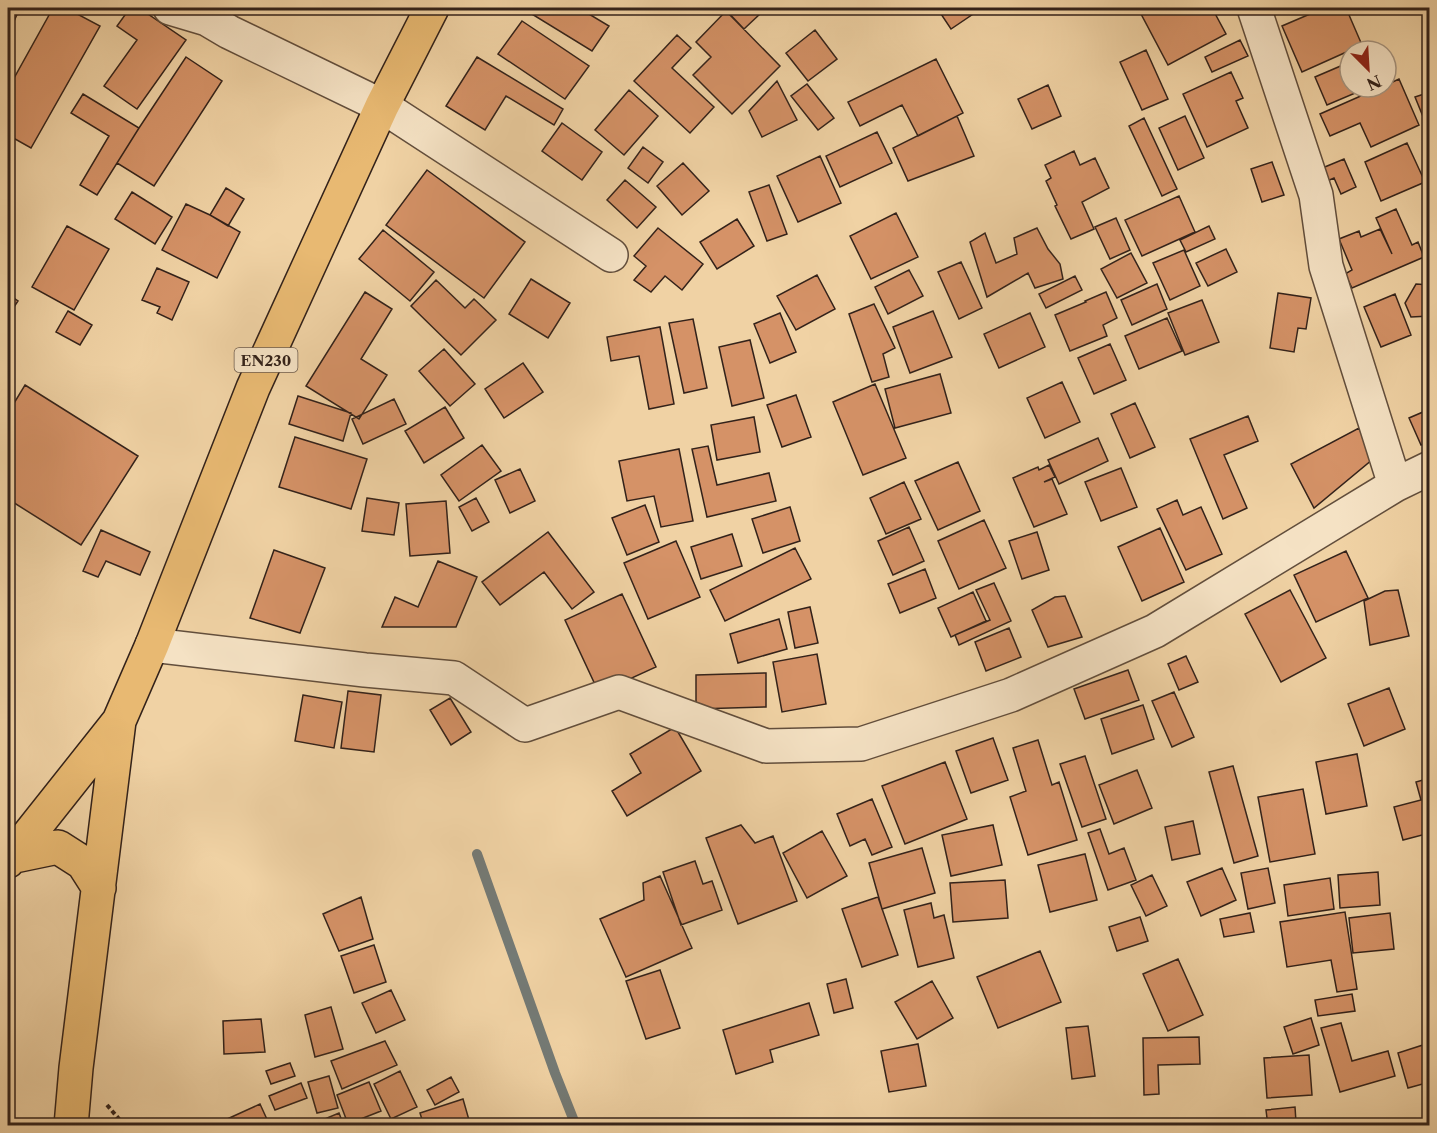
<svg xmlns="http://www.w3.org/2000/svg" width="1437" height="1133" viewBox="0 0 1437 1133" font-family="'Libre Caslon Text',serif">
  <rect width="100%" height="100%" fill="#f0d2a4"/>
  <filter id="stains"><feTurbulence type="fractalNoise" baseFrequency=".00333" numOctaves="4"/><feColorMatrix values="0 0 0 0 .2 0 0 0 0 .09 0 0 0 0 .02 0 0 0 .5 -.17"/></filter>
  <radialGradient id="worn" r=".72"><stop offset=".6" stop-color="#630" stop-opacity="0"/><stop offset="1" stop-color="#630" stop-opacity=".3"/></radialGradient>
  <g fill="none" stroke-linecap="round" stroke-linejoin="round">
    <path stroke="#747a75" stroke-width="10" d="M477 854 555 1073 576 1126"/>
  </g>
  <path fill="#d59267" stroke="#33221a" stroke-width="1.5" d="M8 8H14L19 10 8 35Z
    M53 8H66L100 26 31 148 8 135V89Z
    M130 8H139L186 40 137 109 104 86 137 40 117 26Z
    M522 8H579L609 26 592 51Z
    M724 8H757L762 12 744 29Z
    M937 8H982L951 29Z
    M1149 8H1212L1226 34 1168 65 1140 12Z
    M1324 8H1346L1362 45 1302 72 1282 26Z
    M726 11 780 66 732 114 693 75 711 57 696 42Z
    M522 21 589 66 565 99 498 54Z
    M815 30 837 59 808 81 786 53Z
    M677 35 691 48 672 68 714 107 690 133 634 81Z
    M1240 40 1248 56 1212 72 1205 57Z
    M1146 50 1168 99 1142 110 1120 62Z
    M186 57 222 81 154 186 117 163 139 128Z
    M477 57 563 109 554 125 506 96 485 130 446 106Z
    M936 59 963 113 918 136 902 105 860 126 848 102Z
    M1350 62V87H1366L1367 88 1327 105 1315 77Z
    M1231 72 1243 98 1236 101 1248 128 1207 147 1183 94Z
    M1399 79 1419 125 1371 147 1360 123 1330 136 1320 114 1381 87H1386V85Z
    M777 81 797 120 762 137 749 111Z
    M807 84 834 118 818 130 791 96Z
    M1048 85 1061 116 1032 129 1018 99Z
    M629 90 658 116 624 155 595 130Z
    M1430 92V117L1424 119 1415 97Z
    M83 94 139 128 97 195 80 185 109 136 71 113Z
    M957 116 974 156 908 181 893 148Z
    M1185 116 1204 158 1178 170 1159 128Z
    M1144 118 1177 189 1162 196 1129 126Z
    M562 123 602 152 582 180 542 151Z
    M877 132 892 163 840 187 826 156Z
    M1407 143 1425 182 1381 201 1365 162Z
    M643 147 663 162 648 183 628 168Z
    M1074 151 1080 165 1095 158 1109 188 1082 202 1094 229 1071 239 1055 206 1057 205 1046 181 1051 178 1045 165Z
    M820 156 841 203 798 222 777 176Z
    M1344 159 1356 187 1341 194 1334 178 1325 182 1320 169Z
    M1272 162 1284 195 1262 202 1251 169Z
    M683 163 709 191 682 215 657 186Z
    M427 170 525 242 484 298 386 225Z
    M625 180 656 207 637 228 607 200Z
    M769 185 787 234 767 241 749 192Z
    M226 188 244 199 228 226 210 215Z
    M132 192 172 217 155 244 115 219Z
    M1179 196 1195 232 1142 256 1125 220Z
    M186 204 210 215 240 232 217 278 162 250Z
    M1396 209 1412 245 1418 242 1424 257 1352 288 1345 274 1352 270 1339 239 1359 231 1361 237 1380 229 1392 254 1376 218Z
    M896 213 918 257 871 279 850 236Z
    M1116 218 1130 250 1110 259 1095 227Z
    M737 219 754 246 717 269 700 242Z
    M67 226 109 249 74 310 32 287Z
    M1209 226 1215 239 1186 252 1180 240Z
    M658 228 703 264 682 290 665 276 651 292 634 280 646 266 634 256Z
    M1037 228 1048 249 1060 264 1063 279 1035 288 1028 273 987 297 970 242 985 233 996 263 1017 254 1014 238Z
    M383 230 434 272 410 301 359 259Z
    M1226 249 1237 272 1208 286 1196 263Z
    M1184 250 1200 286 1170 300 1153 263Z
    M1131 253 1147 283 1117 298 1101 269Z
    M961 262 982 308 959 319 938 272Z
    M157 268 189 282 172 320 157 313 160 307 142 300Z
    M909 270 923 296 888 314 875 287Z
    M817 275 835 309 796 330 777 296Z
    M1075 276 1082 290 1046 308 1039 294Z
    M531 279 570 303 548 338 509 314Z
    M436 280 465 308 474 299 496 320 461 355 411 306Z
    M1157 284 1167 309 1132 325 1121 300Z
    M1416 284 1430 285V316L1411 317 1405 303Z
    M365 292 392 309 361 359 387 375 359 419 306 386Z
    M1106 292 1117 318 1103 325 1107 336 1070 351 1055 315 1086 302 1085 301Z
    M1278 293 1311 298 1306 329 1298 328 1294 352 1270 348Z
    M8 294 18 301 8 316Z
    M1395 294 1411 335 1381 347 1364 307Z
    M1202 300 1219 342 1185 355 1168 313Z
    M874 304 895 348 883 354 889 377 872 382 849 314Z
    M68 311 92 325 80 345 56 332Z
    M933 311 952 357 910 373 893 327Z
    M780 313 796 352 770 363 754 324Z
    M1030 313 1045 347 999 368 984 334Z
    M1167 318 1182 351 1139 369 1125 336Z
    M693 319 707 388 684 393 669 323Z
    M660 327 674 404 649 409 639 356 611 361 607 337Z
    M750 340 764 398 732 406 719 347Z
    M1110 344 1126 380 1094 394 1078 358Z
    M444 349 475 384 450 406 419 371Z
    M523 363 543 392 504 418 485 389Z
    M940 374 951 413 895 428 885 389Z
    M1062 382 1080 422 1045 438 1027 398Z
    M875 384 906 458 863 475 833 402Z
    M25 385 138 456 81 545 8 499V413Z
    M796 395 811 437 782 447 767 405Z
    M298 396 351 413 343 441 289 424Z
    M394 399 406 424 363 444 352 419Z
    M1135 403 1155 447 1130 458 1111 414Z
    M445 407 464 438 424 463 405 431Z
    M1430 409V441L1421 445 1409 418Z
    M1248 416 1258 441 1224 455 1247 508 1223 519 1190 439Z
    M754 417 760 452 717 460 711 425Z
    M1359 428 1373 459 1314 508 1291 464Z
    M295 437 367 459 351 509 279 487Z
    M1098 438 1108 461 1059 484 1048 460Z
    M482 445 501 471 459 501 441 475Z
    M708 446 717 485 769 473 776 501 707 517 692 449Z
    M679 449 693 521 661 527 654 496 627 501 619 461Z
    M958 462 980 511 938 530 915 481Z
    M1049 465 1055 477 1044 482 1052 479 1067 514 1034 527 1013 478 1038 467 1039 470Z
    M1121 468 1137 507 1101 521 1085 482Z
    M520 469 535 501 510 513 495 480Z
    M904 482 921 519 886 534 870 498Z
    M367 498 399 503 394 535 362 531Z
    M476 498 489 522 472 531 459 507Z
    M1177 500 1183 515 1201 507 1222 554 1186 570 1157 509Z
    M446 501 450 553 410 556 406 504Z
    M645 505 659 542 627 555 612 518Z
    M790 507 800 541 763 553 752 519Z
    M984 520 1006 568 959 589 938 541Z
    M909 527 924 561 893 575 878 541Z
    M1160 528 1184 582 1142 601 1118 547Z
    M101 530 150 552 140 575 106 561 98 577 83 571Z
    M548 532 594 592 572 609 544 572 500 605 482 582Z
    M1037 532 1049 570 1022 579 1009 541Z
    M732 534 742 566 701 579 691 547Z
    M676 541 700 597 648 619 624 563Z
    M795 548 811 579 725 621 710 590Z
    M274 550 325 568 300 633 250 618Z
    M1346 551 1368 598 1316 622 1294 575Z
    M438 561 477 577 456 627H382L395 597 418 607Z
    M925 569 936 598 900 613 888 584Z
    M994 583 1011 621 959 645 955 635 990 620 976 590Z
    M1290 590 1326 658 1281 682 1245 614Z
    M1398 590 1409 636 1370 645 1364 601 1385 591Z
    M973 592 986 621 951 637 938 608Z
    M622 594 656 667 599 693 565 620Z
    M1065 596 1082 637 1048 647 1032 610 1055 597Z
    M810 607 818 643 795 648 788 612Z
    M779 619 787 649 738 663 730 634Z
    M1009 628 1021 657 986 671 975 642Z
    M817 654 826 704 782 712 773 662Z
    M1186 656 1198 682 1179 690 1168 664Z
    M1128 670 1139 700 1085 719 1074 689Z
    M766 673V707L696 709V675Z
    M1389 688 1405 729 1364 746 1348 704Z
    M348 691 381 695 374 752 341 748Z
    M1174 692 1194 737 1172 747 1152 701Z
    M303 695 342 702 334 748 295 741Z
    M450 698 471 732 451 745 430 710Z
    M1143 705 1154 739 1112 754 1101 719Z
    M675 727 701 771 627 816 612 791 641 773 630 754Z
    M993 738 1008 780 971 793 956 751Z
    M1038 740 1052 785 1059 782 1077 840 1028 855 1010 797 1026 791 1013 748Z
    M1357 754 1367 806 1326 814 1316 762Z
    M1085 756 1106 819 1082 827 1060 764Z
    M945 762 967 819 905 844 882 786Z
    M1233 766 1258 856 1234 863 1209 772Z
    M1137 770 1152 808 1114 824 1099 785Z
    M1430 778V833L1403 840 1394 807 1421 800 1416 782Z
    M1303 789 1315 854 1270 862 1258 797Z
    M872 799 892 847 872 855 865 839 850 846 837 814Z
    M1193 821 1200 854 1172 860 1165 827Z
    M741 825 755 843 773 836 797 901 738 924 706 838Z
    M993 825 1002 865 951 876 942 835Z
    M1100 829 1109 854 1124 848 1136 880 1108 890 1088 833Z
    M822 831 847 876 807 898 783 853Z
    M922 848 935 893 882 909 869 863Z
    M1085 854 1097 900 1050 912 1038 865Z
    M695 861 703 884 712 881 722 910 681 925 663 872Z
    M1222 868 1236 900 1201 916 1187 882Z
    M1268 868 1275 903 1248 909 1241 873Z
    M1378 872 1380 905 1340 908 1338 875Z
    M1152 875 1167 906 1146 916 1131 885Z
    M660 876 692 948 626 977 600 919 644 900 643 883Z
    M1330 878 1334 909 1288 916 1284 885Z
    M1005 880 1008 918 953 922 950 883Z
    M361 897 373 939 339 951 323 914Z
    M878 897 898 955 862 967 842 909Z
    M931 903 934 918 944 915 954 958 918 967 904 910Z
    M1345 912 1357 989 1337 992 1331 960 1287 967 1280 922Z
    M1250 913 1254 932 1224 937 1220 919Z
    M1390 913 1394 949 1353 953 1349 918Z
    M1140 917 1148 941 1117 951 1109 927Z
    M374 945 386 982 354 993 341 956Z
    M1040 951 1061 1002 998 1028 977 977Z
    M1178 959 1203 1015 1168 1031 1143 974Z
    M660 970 680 1028 646 1039 626 981Z
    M846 979 853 1008 834 1013 827 984Z
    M932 981 953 1018 917 1039 895 1002Z
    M391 990 405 1020 376 1033 362 1003Z
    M1352 994 1355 1011 1318 1016 1315 1000Z
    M809 1003 819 1035 770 1050 773 1062 736 1074 723 1030Z
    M331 1007 343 1049 315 1057 305 1015Z
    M1311 1018 1319 1045 1293 1054 1284 1027Z
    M261 1019 265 1052 224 1054 223 1021Z
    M1341 1023 1352 1061 1388 1051 1395 1076 1340 1092 1321 1028Z
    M1088 1026 1095 1076 1072 1079 1066 1028Z
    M1199 1037 1200 1064 1158 1065 1159 1094 1144 1095 1143 1038Z
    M385 1041 397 1065 342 1089 331 1061Z
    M918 1044 926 1086 889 1092 881 1051Z
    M1426 1044 1430 1054V1082L1408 1088 1398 1053Z
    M1309 1055 1312 1095 1267 1098 1264 1058Z
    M290 1063 295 1076 271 1084 266 1071Z
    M400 1071 417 1107 391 1119 374 1084Z
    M329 1076 338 1108 317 1113 308 1082Z
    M451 1077 459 1092 435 1105 427 1090Z
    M369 1082 381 1111 348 1124 337 1095Z
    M301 1083 307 1098 275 1110 269 1096Z
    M463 1099 469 1120 452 1126H424L420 1113Z
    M260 1104 270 1126H227L225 1120Z
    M1295 1107 1296 1122 1316 1120 1317 1126H1268L1266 1110Z
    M339 1113 344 1126H317L315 1123Z"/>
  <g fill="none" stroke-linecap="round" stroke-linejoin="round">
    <defs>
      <path id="minor" d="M170 8 207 19 229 32 382 106 611 255
        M1254 8 1316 195 1326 266 1395 485
        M152 645 365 670 454 678 525 725 619 692 766 746 861 744 1011 695 1155 631 1395 485 1430 468"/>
      <path id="major" d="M10 857 58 847 83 863 99 888
        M8 861 119 721 152 645 253 388 382 106 432 8
        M71 1126 76 1068 119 721"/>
    </defs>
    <use href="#minor" stroke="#624e3c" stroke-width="36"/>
    <use href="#major" stroke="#33221a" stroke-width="36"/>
    <path stroke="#33221a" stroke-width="4" stroke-dasharray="4.5 3" stroke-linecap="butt" d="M107 1105 125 1126"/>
    <use href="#minor" stroke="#f5e2c4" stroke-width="33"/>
    <use href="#major" stroke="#e8b972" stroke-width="33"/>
  </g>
  <g text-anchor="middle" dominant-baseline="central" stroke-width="6" stroke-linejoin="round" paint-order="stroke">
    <rect fill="#f5e2c4" stroke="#6d5c4d" stroke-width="1.5" x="234.5" y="348" width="63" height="24" rx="4.5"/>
    <g font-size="15" font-weight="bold" fill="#33221a">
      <text x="266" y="360">EN230</text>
    </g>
  </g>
  <rect width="1437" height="1133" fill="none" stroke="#f0d2a4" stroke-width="30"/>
  <rect x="9" y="9" width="1419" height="1115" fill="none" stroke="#33221a" stroke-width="3"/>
  <rect x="15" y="15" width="1407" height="1103" fill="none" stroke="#33221a" stroke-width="1.5"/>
  <g transform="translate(1368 69) rotate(156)"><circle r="28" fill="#f5e2c4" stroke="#a79580" stroke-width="1.5"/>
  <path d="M0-4.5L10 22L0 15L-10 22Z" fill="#8f2418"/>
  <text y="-9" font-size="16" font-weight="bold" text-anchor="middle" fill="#33221a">N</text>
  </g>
  <rect width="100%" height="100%" filter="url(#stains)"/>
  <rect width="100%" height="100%" fill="url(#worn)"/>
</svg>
